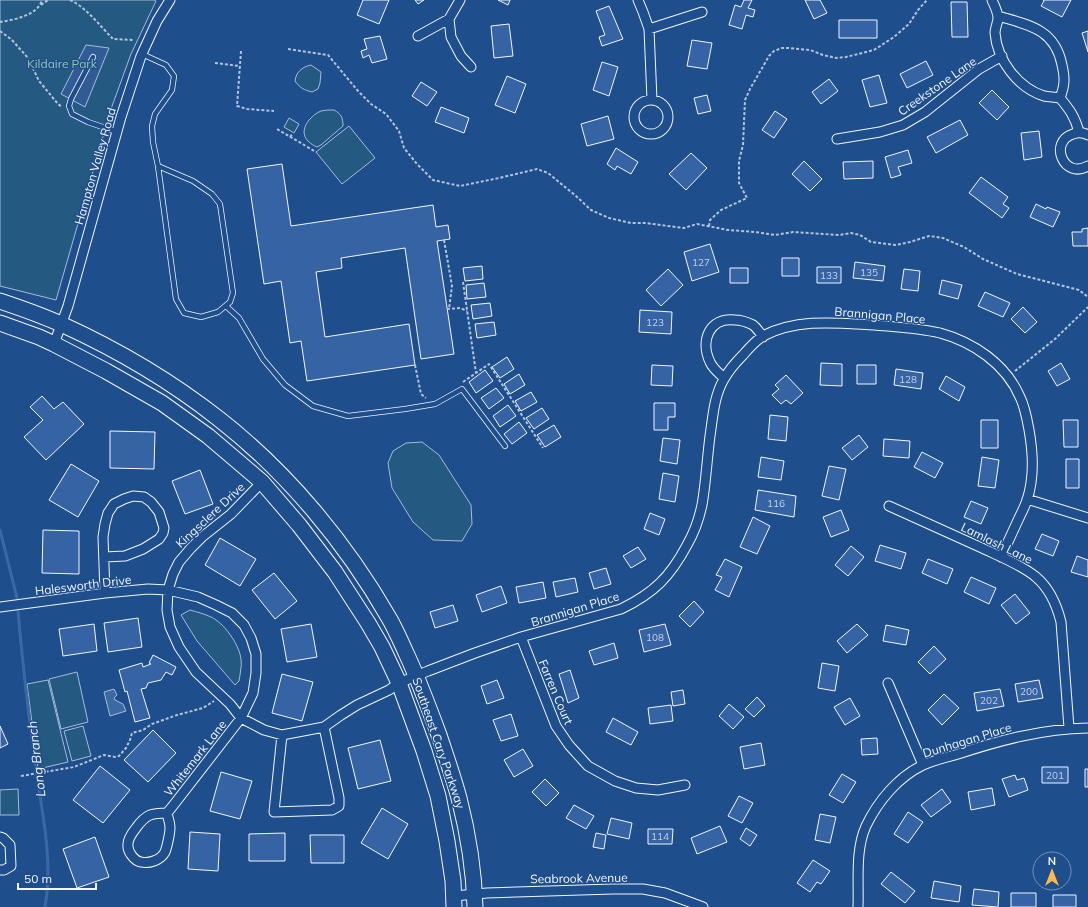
<svg xmlns="http://www.w3.org/2000/svg" width="1088" height="907" viewBox="0 0 1088 907" font-family="Mulish,sans-serif">
  <rect width="100%" height="100%" fill="#1f4e8c"/>
  <path fill="#245a82" stroke="#a8bbd7" d="M0 0H154L156 1 131 54 111 109 56 300 0 286Z
    M311 65 321 72 320 83 318 89 312 92C304 90 300 88 295 81 296 72 302 67 311 65Z
    M334 110C341 114 343 117 343 126L321 145 317 147C303 141 300 130 310 119 313 116 316 113 321 111 325 110 330 110 334 110Z
    M289 118 299 124 294 133 284 127Z
    M349 126 375 158 342 184 316 152Z
    M422 442 439 455 471 505 472 524 462 541 433 540 413 522 392 488 388 463 393 451 406 443Z
    M190 610C197 612 205 614 211 617 224 623 239 644 241 659 242 666 240 674 239 681L235 685 197 641 181 615Z
    M77 672 88 722 61 729 49 679Z
    M48 680 68 762 38 769 27 684Z
    M83 726 91 756 72 761 64 731Z
    M18 789 19 815H0V790Z"/>
  <path fill="#305b95" stroke="#a8bbd7" d="M86 45 109 48 85 107 61 94Z"/>
  <path fill="#3b69a3" stroke="#a8bbd7" d="M114 689 117 695 114 698 115 700 123 704 126 711 110 716 104 692Z"/>
  <g fill="none" stroke-linecap="round" stroke-linejoin="round">
    <path stroke="#3b69a3" stroke-width="3" d="M0 530 17 598
      M18 612C23 666 29 721 37 775 43 819 53 862 45 907"/>
  </g>
  <path fill="#3563a3" stroke="#f2f6ff" d="M363 0H389L379 24 357 15Z
    M415 0H424L418 4Z
    M498 0H510L508 5Z
    M744 0H752L748 8 755 10 753 17 746 15 742 29 729 25 735 5 741 7Z
    M805 0H820L827 13 814 19Z
    M1043 0H1071L1062 17 1041 6 1044 1Z
    M951 2H967L968 37H952Z
    M609 6 623 39 602 46 599 37 605 35 596 11Z
    M839 20H877V38H839Z
    M509 24 513 56 494 58 491 26Z
    M1088 31V52L1082 33Z
    M380 36 387 59 372 63 369 55 363 58 361 51 367 49 364 39Z
    M692 40 712 43 707 69 687 66Z
    M926 61 933 75 907 88 900 74Z
    M602 62 618 67 609 96 593 90Z
    M879 75 887 103 870 107 862 80Z
    M507 76 526 84 515 113 495 105Z
    M829 79 838 91 821 104 812 92Z
    M421 82 437 92 427 106 412 96Z
    M992 90 1009 107 997 120 979 103Z
    M707 95 711 111 698 114 694 98Z
    M441 107 469 118 464 133 435 122Z
    M775 111 787 119 774 138 762 130Z
    M608 116 614 139 587 146 581 124Z
    M960 120 968 135 936 153 927 137Z
    M1039 131 1042 157 1024 160 1021 133Z
    M616 148 638 162 631 174 617 166 615 170 607 164Z
    M908 150 912 163 898 167 901 175 891 178 885 157Z
    M691 153 707 168 686 190 669 174Z
    M804 161 822 179 810 191 792 174Z
    M873 161V178L844 179 843 162Z
    M282 164 291 226 433 205 436 227 448 225 450 239 437 241 454 354 421 359 405 248 341 258 342 268 316 272 325 337 409 324 415 365 307 381 301 341 290 343 281 281 264 284 247 169Z
    M981 177 1008 197 1003 204 1009 208 1002 218 969 193Z
    M1036 204 1046 209 1047 207 1060 212 1053 227 1030 217Z
    M1088 228V246H1073L1072 232H1082V229Z
    M710 244 719 272 692 281 684 252Z
    M782 258H799V276H782Z
    M855 262 885 266 883 281 853 278Z
    M482 266 483 279 465 281 463 268Z
    M817 267H841V283H817Z
    M730 268H748V283H730Z
    M668 269 683 285 661 306 646 290Z
    M904 269 920 271 918 291 901 289Z
    M942 280 962 285 958 299 939 294Z
    M484 283 486 297 467 299 466 285Z
    M985 292 1010 303 1003 317 978 306Z
    M490 303 492 316 473 319 471 305Z
    M1023 307 1037 322 1025 333 1011 319Z
    M640 310 672 312 671 334 639 332Z
    M494 322 496 335 477 338 475 324Z
    M507 357 514 369 500 378 492 367Z
    M821 363 842 364V386L820 385Z
    M1061 363 1070 379 1057 386 1048 371Z
    M652 365 673 366 672 386 651 385Z
    M857 365H876V384H857Z
    M896 369 923 373 921 389 894 385Z
    M485 370 493 381 476 393 469 382Z
    M519 374 525 385 510 394 504 384Z
    M786 375 803 393 791 404 786 400 781 404 772 395 779 389 775 385Z
    M946 376 965 387 959 401 939 389Z
    M496 388 504 398 489 409 481 398Z
    M531 392 537 402 521 411 515 401Z
    M42 396 54 409 63 402 84 424 46 460 24 437 43 420 30 407Z
    M654 403H675V417H668V430H654Z
    M508 405 516 416 500 427 493 416Z
    M542 408 549 419 534 429 526 418Z
    M770 415 788 417 786 441 768 439Z
    M981 420H998V448H981Z
    M1063 420H1078V447H1064Z
    M519 422 527 433 512 444 504 434Z
    M554 425 561 437 545 447 537 435Z
    M110 431 155 432 154 469 110 468Z
    M859 435 868 447 852 460 842 448Z
    M663 438 680 440 677 464 660 461Z
    M884 439 910 441 909 458 883 456Z
    M922 452 943 463 935 478 914 467Z
    M761 457 784 461 781 480 758 477Z
    M982 457 999 460 995 488 978 486Z
    M1066 459H1079V488H1066Z
    M71 464 99 481 78 517 49 500Z
    M829 466 846 469 839 500 822 496Z
    M200 470 213 504 185 514 172 481Z
    M663 473 679 476 675 502 659 499Z
    M758 490 796 496 794 517 755 510Z
    M971 501 988 508 981 524 964 517Z
    M841 510 849 530 831 537 823 517Z
    M650 513 665 519 659 535 644 529Z
    M753 517 770 526 757 554 740 547Z
    M43 530 79 531V574L42 573Z
    M1042 534 1059 541 1053 556 1035 549Z
    M220 538 256 559 240 586 205 565Z
    M880 545 906 553 901 569 875 561Z
    M851 546 864 557 848 576 835 565Z
    M638 547 646 559 631 568 623 556Z
    M1077 556 1088 560V577L1071 572Z
    M725 559 742 567 729 597 715 590 722 577 716 575Z
    M928 559 953 569 947 584 922 573Z
    M606 568 611 584 594 589 589 573Z
    M274 573 297 601 275 619 252 590Z
    M971 577 996 588 989 604 964 592Z
    M575 578 578 592 556 597 553 582Z
    M543 582 546 598 519 603 516 587Z
    M501 586 507 603 482 612 476 595Z
    M1015 594 1030 613 1016 624 1001 605Z
    M694 601 704 612 690 627 679 616Z
    M453 605 458 621 435 628 430 612Z
    M138 618 142 647 108 652 104 623Z
    M94 624 97 651 63 656 59 629Z
    M311 624 317 657 287 662 281 629Z
    M665 624 671 645 644 652 639 630Z
    M857 624 868 635 847 653 837 641Z
    M886 625 909 630 906 645 883 641Z
    M614 643 618 658 594 665 589 651Z
    M934 646 946 659 930 674 918 662Z
    M153 655 176 667 172 675 166 672 161 680 148 683 146 688 141 689 150 718 135 722 127 691 125 692 119 670 142 663 143 667 151 664 149 663Z
    M822 663 839 666 835 691 818 688Z
    M570 670 579 698 568 703 559 674Z
    M282 674 313 682 302 721 272 713Z
    M497 680 504 698 487 704 481 686Z
    M1039 680 1043 698 1018 702 1015 684Z
    M1000 689 1004 706 977 711 974 693Z
    M683 690 685 704 673 706 671 692Z
    M944 694 959 708 942 725 928 710Z
    M757 697 765 706 754 717 745 709Z
    M850 698 860 716 845 725 834 707Z
    M729 704 744 717 733 729 719 716Z
    M671 705 673 721 650 724 648 708Z
    M511 714 518 736 501 741 493 720Z
    M613 718 638 732 631 745 606 732Z
    M0 726 8 744 0 748Z
    M153 730 176 753 148 782 124 760Z
    M877 738 878 754 862 755 861 739Z
    M380 740 391 781 358 789 348 748Z
    M761 743 765 765 744 769 740 747Z
    M523 749 533 766 514 777 504 760Z
    M100 766 130 790 103 823 73 800Z
    M1042 767H1068V783H1042Z
    M1085 769H1088V787H1085Z
    M221 772 252 781 240 819 210 811Z
    M842 774 856 782 843 803 829 795Z
    M1015 775 1017 780 1024 778 1028 790 1009 797 1002 779Z
    M545 779 559 793 546 806 532 792Z
    M992 788 995 805 971 810 968 792Z
    M942 789 951 802 931 817 921 805Z
    M739 796 753 803 742 823 728 816Z
    M574 805 594 816 586 829 566 818Z
    M382 808 408 824 388 859 361 843Z
    M908 812 923 822 908 843 894 834Z
    M820 814 836 817 830 843 815 840Z
    M611 818 632 823 629 839 607 834Z
    M720 826 727 842 697 854 691 838Z
    M746 828 757 835 750 846 740 839Z
    M648 829H673L672 844H648Z
    M190 832 220 834 218 871 188 869Z
    M285 833V861H249V834Z
    M596 833 606 835 604 849 593 847Z
    M310 835H344V863H311Z
    M95 837 109 877 77 888 63 849Z
    M813 860 830 871 821 884 817 882 810 892 797 883Z
    M891 872 915 891 905 903 881 884Z
    M934 881 961 886 959 902 931 898Z
    M974 889 999 892 998 907 972 905Z
    M1011 893H1036V907H1011Z
    M1053 895H1076V907H1053Z"/>
  <g fill="none" stroke-linecap="round" stroke-linejoin="round">
    <defs>
      <path id="lane" d="M142 54 166 65 174 76 172 90 155 114 152 126 153 142 158 166 176 299 184 313 201 317 218 312 230 302 233 293 220 204 212 194 193 181 158 166
        M93 57 71 99 69 106 72 114 88 122 117 132
        M226 306 239 318 263 359 285 385 313 406 348 416 405 409 435 404 462 389 505 446"/>
      <path id="street" d="M460 0 449 19 451 37 461 56 471 67
        M638 0 643 12 649 29 652 100
        M992 0C994 5 998 12 998 18 998 23 995 27 995 33 997 60 1018 88 1044 96 1049 97 1055 97 1060 98 1070 110 1075 117 1079 132
        M998 16C1029 25 1055 29 1062 65 1065 78 1065 85 1060 98
        M649 29 702 12
        M418 36 449 19
        M634 117a17 17 0 1 1 34 0a17 17 0 1 1-34 0Z
        M1088 135C1083 132 1078 132 1073 134 1048 142 1064 180 1088 166
        M837 139 880 132 903 125 925 112 979 69 1002 56
        M54 344 68 306 121 117 141 56 157 21 170 0
        M724 378C719 373 713 369 710 362 700 341 709 317 735 320 741 320 747 322 753 325 757 328 760 333 763 337
        M262 482 231 514 202 537 191 548 179 562 173 574 168 590 167 610 170 627 179 647 196 672 230 704 241 718 264 730 282 735 324 727 341 715 357 705 389 690 399 683 428 671 475 653 521 637 621 609C654 593 670 577 687 545 694 533 699 519 702 505 706 482 707 459 710 436 713 416 714 396 724 379 729 370 736 362 743 355 749 348 755 341 763 336 798 318 837 323 874 325 896 327 918 328 940 333 973 342 1006 364 1020 397 1025 407 1027 419 1029 430 1033 452 1034 479 1027 500 1025 506 1022 512 1019 518 1013 531 1007 544 1001 557
        M1027 499 1088 518
        M889 506C920 520 951 534 982 548 999 556 1022 565 1036 577 1049 588 1057 606 1061 622L1069 728
        M104 557 125 556 143 549 159 539 163 533 164 528 159 512 151 502 144 497 133 496 124 499 114 504 108 513 105 524 103 537 105 593
        M0 607 105 593 148 589 168 590 198 597 216 605 232 613 244 625 251 638 256 654V673L253 693 241 718 172 807 167 813C152 813 146 814 136 828 133 832 128 838 128 844 127 851 134 861 141 862 149 864 161 860 165 852 167 847 170 833 170 828 170 823 168 818 167 813
        M521 637 556 726 569 745 588 766 615 781 636 788 658 790 685 785
        M888 683 923 765
        M282 735 274 812 332 810 339 806V798L324 727
        M0 837 3 838 10 845 11 866 4 870H0
        M454 896 487 893 613 889H643L665 893 703 907
        M858 907C859 881 855 850 866 826 878 801 898 777 923 765 934 760 947 757 958 754 1001 740 1042 729 1088 728"/>
      <path id="primary" d="M0 301C21 308 41 315 61 324 116 349 172 382 219 419 287 472 346 543 389 618 396 630 401 642 407 655 419 681 429 708 439 735 446 756 453 776 459 798 468 833 474 870 475 907
        M0 323 39 337 54 344 106 371 162 403 208 436 262 482 299 525 335 572 368 623 382 647 399 683 424 751 438 796 447 841 453 881 454 907"/>
    </defs>
    <use href="#lane" stroke="#f2f6ff" stroke-width="6"/>
    <use href="#street" stroke="#f2f6ff" stroke-width="11"/>
    <use href="#primary" stroke="#f2f6ff" stroke-width="17"/>
    <path stroke="#b3c4dc" stroke-width="2" stroke-dasharray="3 2" stroke-linecap="butt" d="M70 0C86 7 101 27 113 39L133 40
      M41 5 48 0
      M0 22C14 20 38 15 42 0
      M0 31 12 40 28 58 39 81 58 104 62 107
      M288 49 328 55 358 91 371 104 386 114 399 131 404 148 417 164 433 180 460 186 499 178 537 169 548 173 576 196 591 210 609 218 631 223H645L684 228 697 224 728 230 755 232 775 235 793 232 839 235 851 233 860 235 871 242 896 245 910 242 929 236 943 238 964 247 983 259 1017 274 1079 290 1088 297
      M241 51 237 106 247 109 274 111
      M215 63 240 66
      M277 129 316 152
      M290 137 293 133
      M709 226 710 220 721 210 747 198 739 183V161L743 145 745 100 750 89 769 56 774 51 782 48H789L810 50 823 55 836 58 846 57 874 50 894 37 909 24 918 10 927 0
      M444 240 452 286 449 309
      M463 282 476 373
      M447 309 460 308 467 311
      M415 365 421 394 426 398
      M1015 371 1055 339 1088 307
      M463 382 489 364 543 448
      M21 776 74 767 104 755 115 757 119 756 126 748 130 740 132 733 143 730 152 724 177 715 203 708 214 701"/>
    <use href="#lane" stroke="#1f4e8c" stroke-width="4.5"/>
    <use href="#street" stroke="#1f4e8c" stroke-width="9"/>
    <use href="#primary" stroke="#1f4e8c" stroke-width="15"/>
  </g>
  <g text-anchor="middle" dominant-baseline="central" stroke-width="3" stroke-linejoin="round" paint-order="stroke">
    <g font-size="10" fill="#c3d1e8">
      <text x="701" y="262">127</text>
      <text x="869" y="272">135</text>
      <text x="829" y="275">133</text>
      <text x="655" y="322">123</text>
      <text x="908" y="379">128</text>
      <text x="776" y="503">116</text>
      <text x="655" y="637">108</text>
      <text x="1029" y="691">200</text>
      <text x="989" y="700">202</text>
      <text x="1055" y="775">201</text>
      <text x="660" y="836">114</text>
    </g>
    <g font-size="12" fill="#97c8a6" stroke="#1f4e8c">
      <text x="62" y="63">Kildaire Park</text>
    </g>
    <g font-size="12" fill="#f2f6ff" stroke="#1f4e8c">
      <text transform="translate(937 86) rotate(-35)">Creekstone Lane</text>
      <text transform="translate(95 166) rotate(-74)">Hampton Valley Road</text>
      <text transform="translate(880 315) rotate(5)">Brannigan Place</text>
      <text transform="translate(210 515) rotate(-43)">Kingsclere Drive</text>
      <text transform="translate(997 543) rotate(26)">Lamlash Lane</text>
      <text transform="translate(83 585) rotate(-7)">Halesworth Drive</text>
      <text transform="translate(575 609) rotate(-17)">Brannigan Place</text>
      <text transform="translate(556 692) rotate(67)">Farren Court</text>
      <text transform="translate(967 740) rotate(-17)">Dunhagan Place</text>
      <text transform="translate(439 743) rotate(71)">Southeast Cary Parkway</text>
      <text transform="translate(195 758) rotate(-52)">Whitemark Lane</text>
      <text transform="translate(579 878) rotate(-1)">Seabrook Avenue</text>
    </g>
    <g font-size="13" font-style="italic" fill="#f2f6ff" stroke="#1f4e8c">
      <text transform="translate(36 759) rotate(-97)">Long Branch</text>
    </g>
  </g>
  <g transform="translate(1052 871)"><circle r="19" fill="#1f4e8c" stroke="#7391ba"/>
  <path d="M0-3L7 15L0 10L-7 15Z" fill="#ffb74d"/>
  <text y="-6" font-size="11" font-weight="bold" text-anchor="middle" fill="#f2f6ff">N</text>
  </g>
  <path d="M18 883v6h78v-6" fill="none" stroke="#f2f6ff" stroke-width="2"/>
  <text x="24" y="883" font-size="12" fill="#f2f6ff" stroke="#1f4e8c" stroke-width="3" paint-order="stroke">50 m</text>
</svg>
